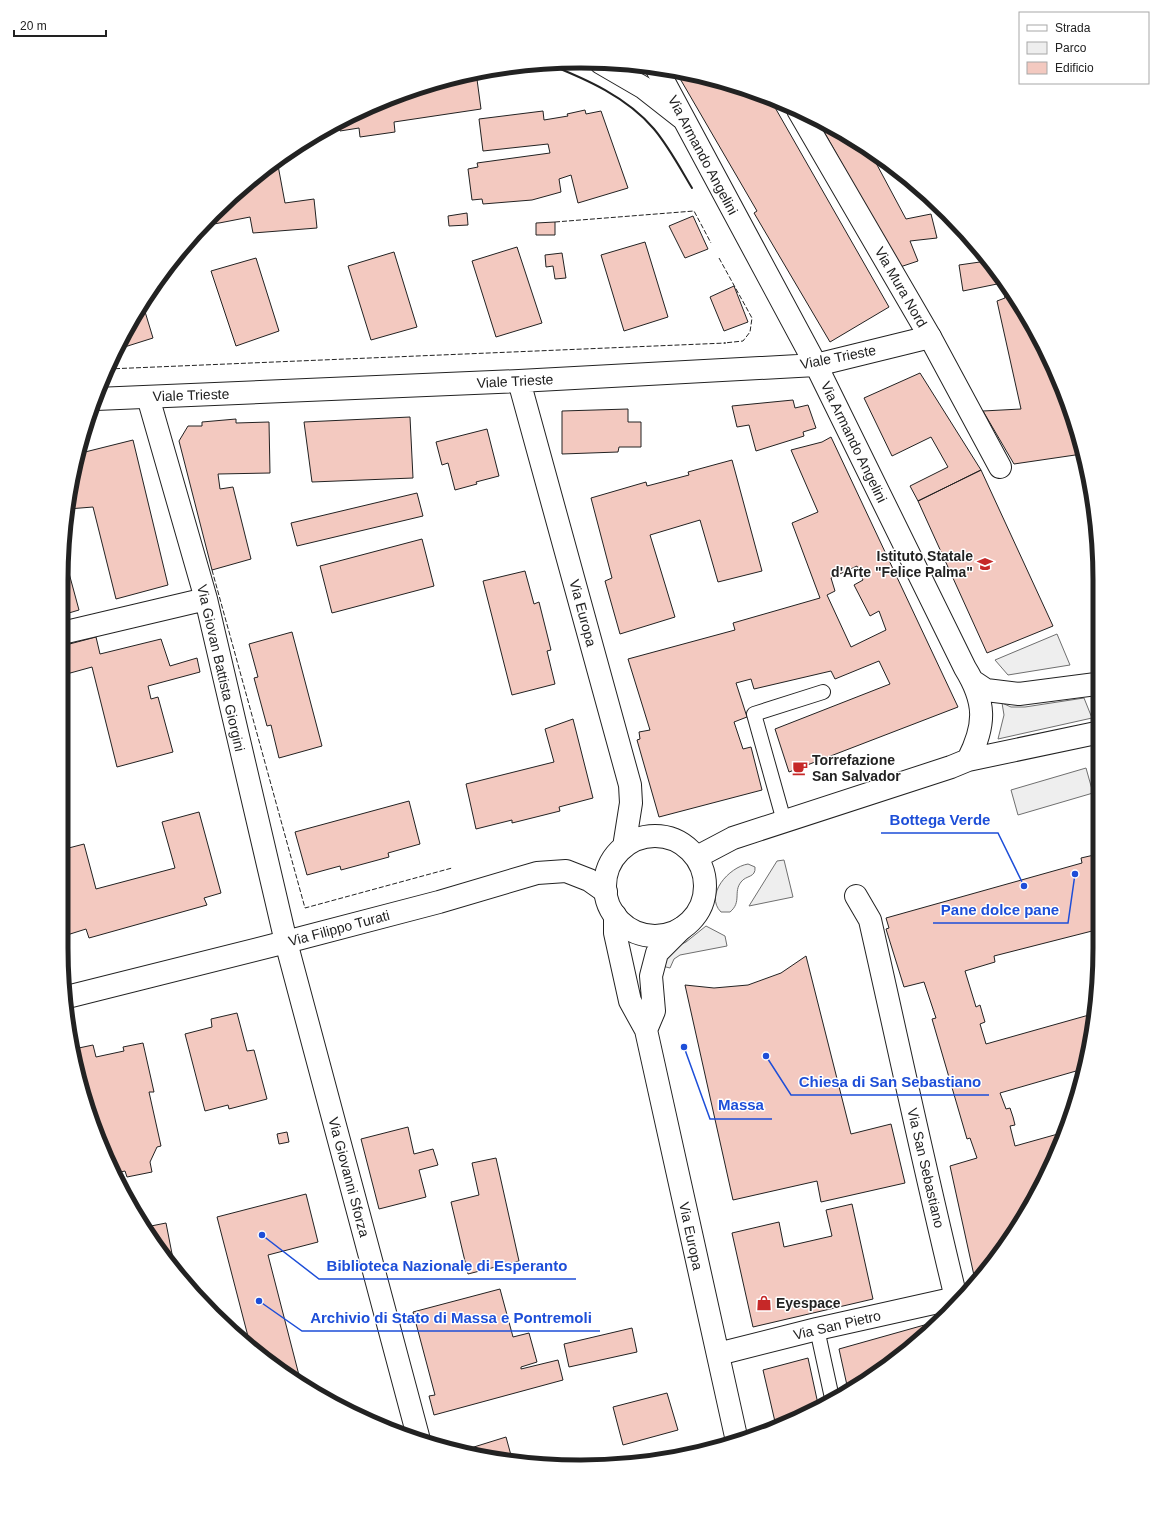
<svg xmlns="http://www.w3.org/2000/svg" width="1161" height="1528" viewBox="0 0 1161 1528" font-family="Helvetica,sans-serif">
  <rect width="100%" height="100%" fill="#fff"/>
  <path fill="#eee" stroke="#6f6f6f" d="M1057 634 1070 665 1008 675 995 660Z
    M1084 698 1092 718 998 739 1004 715 1002 703 1011 707H1025Z
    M1086 768 1093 793 1018 815 1011 790Z
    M784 860 793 897 749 906 777 861Z
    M748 864 755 867C756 878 746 875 741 882 733 892 742 902 730 912H721C704 895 729 867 748 864Z
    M706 926 725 936 727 946 680 955 674 959 670 968 662 966 670 953 675 947 686 942Z"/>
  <path fill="#f3c9c0" stroke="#222" fill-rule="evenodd" d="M675 70 682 71 769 97 889 307 830 342 754 213 757 211Z
    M476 72 481 109 394 122 395 132 360 137 359 128 340 131 339 124 381 101Z
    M585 110 586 114 601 111 628 188 578 203 571 175 559 179 561 192 532 200 483 204 482 199 472 200 468 169 478 167 477 163 550 153 548 144 483 151 479 119 543 111 544 120 568 116 567 114Z
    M818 121 868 148 906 219 931 214 937 238 910 241 918 261 900 267Z
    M277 160 285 203 314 199 317 228 253 233 250 217 209 225 208 219 213 213 248 184 258 183 257 177Z
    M467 213 468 225 449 226 448 216Z
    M693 216 708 249 685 258 669 226Z
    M555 222V235H536V223Z
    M645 242 668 317 624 331 601 255Z
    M517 247 542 323 496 337 472 261Z
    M394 252 417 327 371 340 348 266Z
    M562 253 566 278 555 279 553 266 546 267 545 255Z
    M256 258 279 331 236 346 211 271Z
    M987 261 1012 292 1072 413 1082 454 1014 464 983 411 1021 409 997 301 1005 298 1002 283 963 291 959 265Z
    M734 286 748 322 724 331 710 297Z
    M143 305 153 338 115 350Z
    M920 373 981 470 918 501 910 486 948 467 931 437 892 456 864 398Z
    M793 400 795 408 808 405 816 428 803 432 804 436 756 451 749 425 737 427 732 406Z
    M628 409V422H641V447H619L618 452 562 454V411Z
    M410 417 413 478 312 482 304 422Z
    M236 419V423L269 422 270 473 218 474 220 489 233 487 251 559 212 570 179 441 188 426H202V422Z
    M487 429 499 476 476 482 477 484 455 490 448 463 442 465 436 442Z
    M831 437 958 707 789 772 775 729 890 684 879 661 835 679 831 671 754 689 751 679 736 683 747 717 734 722 743 749 751 747 762 790 659 817 637 740 640 739 639 732 650 730 628 659 735 630 733 623 820 598 792 523 818 512 791 450 822 442ZM857 566 863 580 854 585 870 616 879 611 886 630 851 647 827 595 835 591 831 578Z
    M133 440 168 585 116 599 93 507 68 509 77 454Z
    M732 460 762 571 718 582 700 520 650 535 675 617 620 634 605 581 612 578 591 498 646 482 647 486 689 475 688 472Z
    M981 470 1053 626 987 653 918 501Z
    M417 493 423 516 297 546 291 523Z
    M422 539 434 586 332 613 320 566Z
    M63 551 79 610 62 615V552Z
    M525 571 534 604 539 602 551 650 547 651 555 684 512 695 483 581Z
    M292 632 322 746 279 758 271 725 267 726 254 678 258 677 249 644Z
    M96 637 100 654 161 639 170 666 197 658 200 672 148 686 151 699 158 697 173 752 117 767 92 667 63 675 62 669V646Z
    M573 719 593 798 559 807 560 811 512 823V820L476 829 466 784 554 762 545 729Z
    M409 801 420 844 388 853 389 857 341 870 340 866 307 875 295 832Z
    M199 812 221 893 204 898 207 905 89 938 86 929 67 935 61 912V850L84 844 96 889 175 868 162 822Z
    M1094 855 1096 861V930L994 956 995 962 965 971 976 1007 980 1005 985 1022 980 1024 986 1044 1096 1013 1083 1069 1000 1093 1006 1109 1010 1108 1013 1117 1015 1125 1010 1126 1015 1146 1065 1132 1030 1207 975 1280 950 1166 977 1158 970 1138 967 1139 932 1019 936 1018 924 982 904 987 886 929 889 928 886 918 1082 863 1081 858Z
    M806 956 851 1134 891 1124 905 1183 821 1202 817 1181 733 1200 685 985 714 988 748 985 781 973Z
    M237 1013 247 1051 254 1050 267 1099 229 1109 228 1105 205 1111 185 1034 212 1027 211 1019Z
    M143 1043 154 1092H149L161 1146 157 1147 150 1162 152 1172 127 1177 125 1171 116 1173 79 1082 74 1049 93 1045 96 1057 124 1051 123 1047Z
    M408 1127 414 1154 433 1149 438 1165 419 1170 426 1197 379 1209 361 1139Z
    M287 1132 289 1142 279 1144 277 1134Z
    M496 1158 519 1261 468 1274 451 1202 479 1195 472 1163Z
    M306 1194 318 1242 268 1255 301 1383 264 1360 251 1348 217 1217Z
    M852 1204 873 1299 753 1327 732 1233 779 1222 784 1247 832 1236 826 1210Z
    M166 1223 174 1264 146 1227Z
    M500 1289 513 1337 529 1333 537 1362 521 1367V1369L558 1360 563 1380 434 1415 429 1396 435 1395 413 1312Z
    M935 1322 936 1325 869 1379 848 1390 839 1349Z
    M632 1328 637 1352 569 1367 564 1344Z
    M808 1358 818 1404 776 1426 763 1370Z
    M667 1393 678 1430 623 1445 613 1407Z
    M506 1437 512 1459 479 1457 461 1451Z"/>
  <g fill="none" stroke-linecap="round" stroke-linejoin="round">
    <defs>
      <path id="lane" d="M784 821 754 714 823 692
        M817 1329 832 1398"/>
      <path id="street" d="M601 63 644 88 681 117
        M930 337 1000 467
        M148 397 206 599 286 942 418 1436
        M62 633 206 599
        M856 896 870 920C899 1048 926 1176 957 1302
        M615 915V933L630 1001 646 1030 737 1441
        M67 997 286 942 439 902 537 873 566 871 589 880 606 892
        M646 1030 654 1011 651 976 657 953 682 928
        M718 1354 817 1329 956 1298"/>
      <path id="secondary" d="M657 69 816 365 965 668C986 702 986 725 968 760
        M519 381 630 785 631 803 624 847
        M96 399 519 381 816 365 930 337 798 110
        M974 682 986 690 1019 694 1096 684
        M605 886a50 50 0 1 1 100 0a50 50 0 1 1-100 0Z
        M697 857 733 838 951 767 968 760 1096 733"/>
    </defs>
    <use href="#lane" stroke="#222" stroke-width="16"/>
    <use href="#street" stroke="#222" stroke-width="24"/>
    <use href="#secondary" stroke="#222" stroke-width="24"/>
    <use href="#lane" stroke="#fff" stroke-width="14"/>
    <use href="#street" stroke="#fff" stroke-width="22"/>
    <use href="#secondary" stroke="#fff" stroke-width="22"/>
    <path stroke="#222" stroke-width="1" stroke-dasharray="5 2" stroke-linecap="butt" d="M555 222 694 211 711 243
      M719 258 752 318 750 332 743 341 724 343
      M108 369 726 343
      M212 570 305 908 452 868"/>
    <path stroke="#222" stroke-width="2" d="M548 64C586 79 627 97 654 129 669 147 680 168 692 188"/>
  </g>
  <defs>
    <symbol id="school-bare" viewBox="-9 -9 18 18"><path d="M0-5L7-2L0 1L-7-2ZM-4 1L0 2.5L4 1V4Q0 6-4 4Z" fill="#c62828" stroke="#fff" stroke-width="2.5" paint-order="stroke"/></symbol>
    <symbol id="cafe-bare" viewBox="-9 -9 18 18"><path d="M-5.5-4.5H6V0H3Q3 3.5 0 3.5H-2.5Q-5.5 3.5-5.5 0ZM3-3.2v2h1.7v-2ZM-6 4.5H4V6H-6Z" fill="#c62828" stroke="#fff" stroke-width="2.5" paint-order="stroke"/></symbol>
    <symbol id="shop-bare" viewBox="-9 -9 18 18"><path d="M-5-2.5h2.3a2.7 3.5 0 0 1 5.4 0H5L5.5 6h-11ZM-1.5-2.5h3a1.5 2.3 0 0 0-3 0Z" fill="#c62828" stroke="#fff" stroke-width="2.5" paint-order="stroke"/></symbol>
  </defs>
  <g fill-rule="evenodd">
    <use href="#school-bare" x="974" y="553" width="22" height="22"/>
    <use href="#cafe-bare" x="789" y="757" width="22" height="22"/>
    <use href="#shop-bare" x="753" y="1292" width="22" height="22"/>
  </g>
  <g text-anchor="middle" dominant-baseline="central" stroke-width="3" stroke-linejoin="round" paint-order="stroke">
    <g font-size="14" fill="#222" stroke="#fff">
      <text transform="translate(703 155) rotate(62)">Via Armando Angelini</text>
      <text transform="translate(901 287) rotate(60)">Via Mura Nord</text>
      <text transform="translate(838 357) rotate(-11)">Viale Trieste</text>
      <text transform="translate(515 381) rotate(-3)">Viale Trieste</text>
      <text transform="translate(191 395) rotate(-2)">Viale Trieste</text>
      <text transform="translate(854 442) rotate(64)">Via Armando Angelini</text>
      <text transform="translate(583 613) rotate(75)">Via Europa</text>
      <text transform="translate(221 668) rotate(77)">Via Giovan Battista Giorgini</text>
      <text transform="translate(339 928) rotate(-15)">Via Filippo Turati</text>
      <text transform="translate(926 1168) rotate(77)">Via San Sebastiano</text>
      <text transform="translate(349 1177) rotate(75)">Via Giovanni Sforza</text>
      <text transform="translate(691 1236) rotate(78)">Via Europa</text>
      <text transform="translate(837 1325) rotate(-13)">Via San Pietro</text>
    </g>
    <g font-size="14" font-weight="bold" fill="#222" stroke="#fff" text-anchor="start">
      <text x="973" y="556" text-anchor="end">Istituto Statale<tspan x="973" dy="16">d'Arte "Felice Palma"</tspan></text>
      <text x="812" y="760">Torrefazione<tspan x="812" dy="16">San Salvador</tspan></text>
      <text x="776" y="1303">Eyespace</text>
    </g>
  </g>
  <path d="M0 0H1161V1528H0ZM580 68H581A512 512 0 0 1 1093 580V948A512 512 0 0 1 581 1460H580A512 512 0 0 1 68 948V580A512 512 0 0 1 580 68Z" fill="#fff" fill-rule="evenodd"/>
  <path fill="none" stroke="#222" stroke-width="5" d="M580 68H581A512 512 0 0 1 1093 580V948A512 512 0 0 1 581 1460H580A512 512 0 0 1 68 948V580A512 512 0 0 1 580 68Z"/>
  <path fill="none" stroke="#1d4ed8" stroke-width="1.5" d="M1024 886L998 833H881M1075 874L1068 923H933M766 1056L791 1095H989M684 1047L710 1119H772M262 1235L319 1279H576M259 1301L302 1331H600"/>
  <g fill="#1d4ed8" stroke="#fff" stroke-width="1.5">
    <circle cx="1024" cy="886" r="4"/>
    <circle cx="1075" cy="874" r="4"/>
    <circle cx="766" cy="1056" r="4"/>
    <circle cx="684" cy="1047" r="4"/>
    <circle cx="262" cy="1235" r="4"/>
    <circle cx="259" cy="1301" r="4"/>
  </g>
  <g font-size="15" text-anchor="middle" font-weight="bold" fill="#1d4ed8" stroke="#fff" stroke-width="3" stroke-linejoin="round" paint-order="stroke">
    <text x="940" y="825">Bottega Verde</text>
    <text x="1000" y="915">Pane dolce pane</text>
    <text x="890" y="1087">Chiesa di San Sebastiano</text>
    <text x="741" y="1110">Massa</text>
    <text x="447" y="1271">Biblioteca Nazionale di Esperanto</text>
    <text x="451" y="1323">Archivio di Stato di Massa e Pontremoli</text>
  </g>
  <rect x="1019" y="12" width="130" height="72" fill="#ffffff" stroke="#a7a7a7"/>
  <rect x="1027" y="25" width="20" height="6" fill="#ffffff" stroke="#a7a7a7"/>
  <text x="1055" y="32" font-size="12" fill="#222222">Strada</text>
  <rect x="1027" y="42" width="20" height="12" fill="#eeeeee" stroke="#a7a7a7"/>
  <text x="1055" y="52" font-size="12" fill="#222222">Parco</text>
  <rect x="1027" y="62" width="20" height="12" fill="#f3c9c0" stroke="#a7a7a7"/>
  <text x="1055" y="72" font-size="12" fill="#222222">Edificio</text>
  <path d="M14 30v6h92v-6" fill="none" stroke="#222222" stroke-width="2"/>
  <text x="20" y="30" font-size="12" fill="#222222" stroke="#ffffff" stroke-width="3" paint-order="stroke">20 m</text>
</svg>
